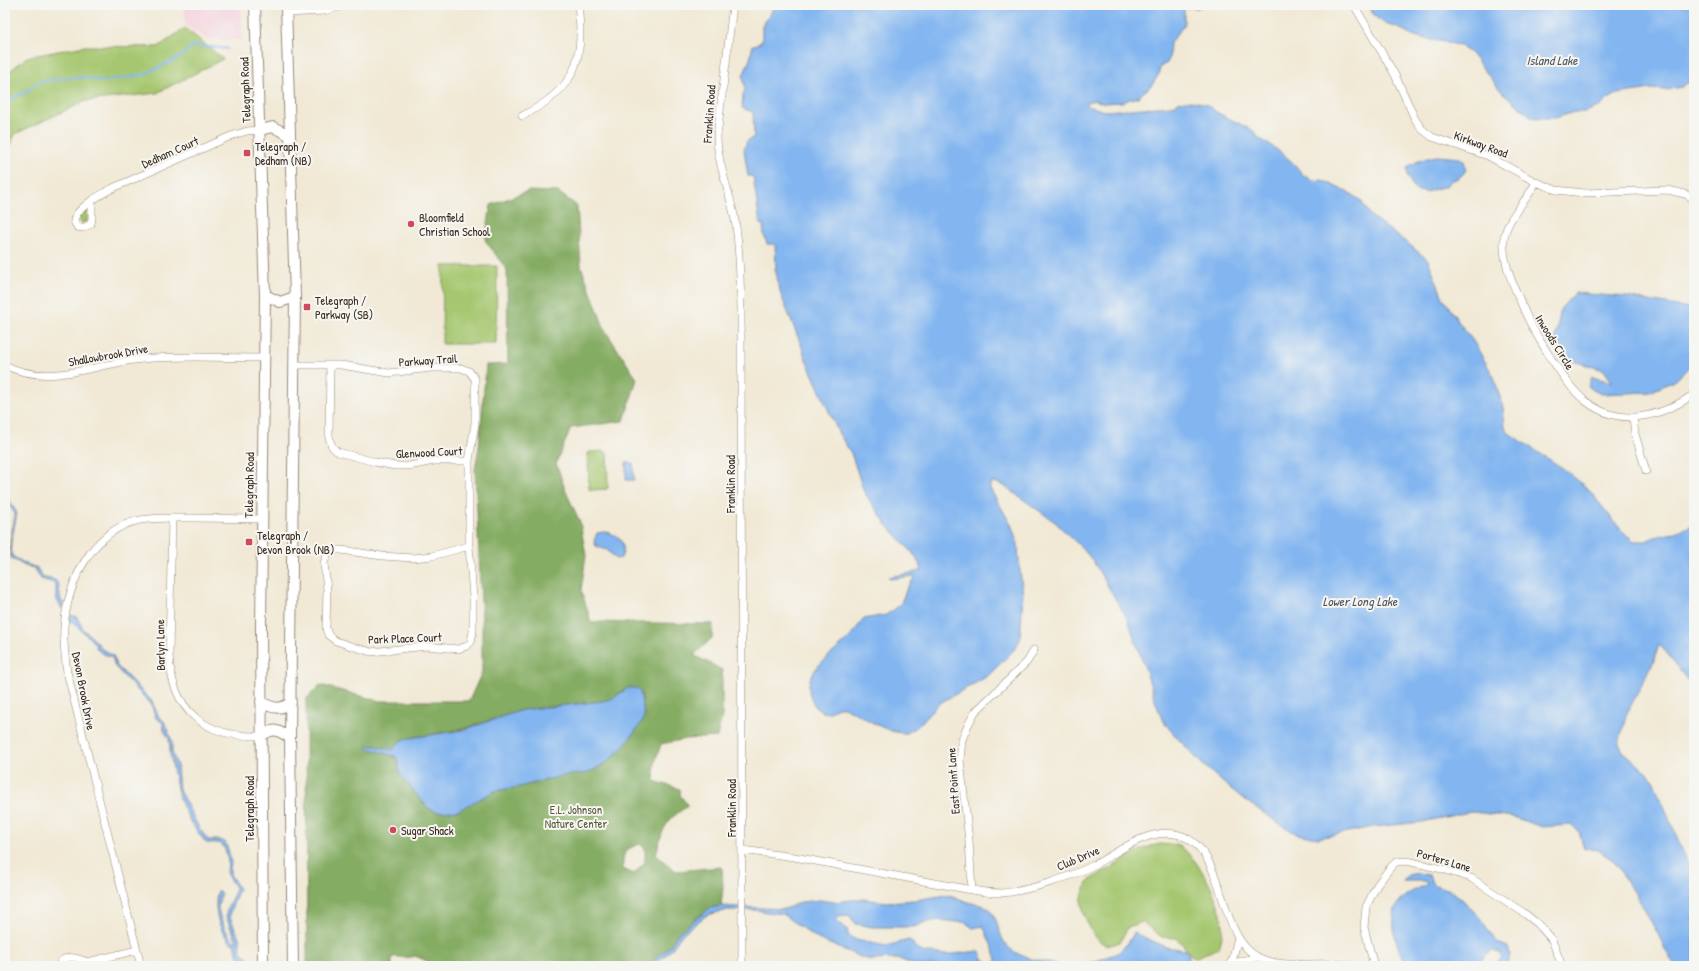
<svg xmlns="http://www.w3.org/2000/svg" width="1699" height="971" viewBox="0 0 1699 971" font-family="'Patrick Hand',sans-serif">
  <rect width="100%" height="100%" fill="#f6f6f2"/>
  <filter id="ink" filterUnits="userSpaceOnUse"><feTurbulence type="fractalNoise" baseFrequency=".025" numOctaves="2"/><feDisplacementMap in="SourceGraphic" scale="8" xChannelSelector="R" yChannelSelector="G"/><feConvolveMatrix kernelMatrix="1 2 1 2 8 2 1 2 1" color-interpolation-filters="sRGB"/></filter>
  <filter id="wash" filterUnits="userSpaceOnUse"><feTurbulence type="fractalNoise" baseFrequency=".012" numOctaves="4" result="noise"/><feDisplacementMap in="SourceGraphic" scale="16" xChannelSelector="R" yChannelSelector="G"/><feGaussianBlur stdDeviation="0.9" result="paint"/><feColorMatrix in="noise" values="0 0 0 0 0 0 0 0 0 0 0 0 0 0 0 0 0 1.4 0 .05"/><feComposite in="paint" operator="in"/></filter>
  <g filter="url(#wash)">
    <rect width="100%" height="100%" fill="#f1e9d5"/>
    <path fill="#f4cfdd" d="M185 5H241L242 40H207L185 25Z"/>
    <path fill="#a6c770" stroke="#707847" d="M185 28 223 59 157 93 86 101 15 134 5 158V75L27 57 85 46 158 47Z
      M88 209 87 222 81 223 79 217Z
      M443 266H497L496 344H442Z
      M605 451 607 453 608 488 607 489 591 490 589 489 588 453 590 452Z
      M1160 844C1165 845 1174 844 1178 846 1199 856 1222 905 1223 926 1223 933 1221 941 1219 948L1194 958 1177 938 1162 937 1142 922 1128 927 1120 942C1116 943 1112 945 1108 945 1094 945 1079 908 1082 897 1083 893 1087 883 1090 880 1094 876 1101 874 1106 871 1126 859 1135 849 1160 844Z
      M68 961 79 962 81 965 64 966Z"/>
    <path fill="#84ac62" stroke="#606b40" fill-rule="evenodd" d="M528 191 558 192 577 206 581 266 605 330 637 379 624 421 571 428 556 463 566 492 580 522 586 556 581 590 591 622 713 624 712 638 694 655 722 670V717L717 737 687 739 661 744 655 762 654 781 680 789V795L688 806C664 821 663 828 656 855L676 871 722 867 723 888 721 906 710 909 678 933 670 946 648 966H432L425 960 415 956C406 959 401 956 392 957V966H307L306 699 320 685 380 701H469L482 672V622L475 469 479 447 486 365 508 364 507 270 485 240 491 205ZM638 689 641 694 644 715 624 746 606 763 588 773 562 776 519 787 495 791 457 811 424 804 400 772 397 758 368 746H376L393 750 404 739 463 729 522 710 603 701 613 698 622 691ZM640 844 645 849V862L634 874 623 869C623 852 623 850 640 844Z"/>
    <path fill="#83b6f0" stroke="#5f7087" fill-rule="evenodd" d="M773 5H1204L1197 8 1184 7V25L1170 43 1169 59 1167 63 1160 67 1159 74 1152 85 1138 97 1121 102 1103 103 1095 100 1087 102V106L1105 111 1170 106 1176 105 1178 102C1193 100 1206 101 1216 112L1254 131 1256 136C1269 144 1286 155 1296 166 1300 171 1301 174 1307 177 1311 180 1317 181 1322 180L1353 195 1361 201 1372 217 1411 246 1428 260 1443 298 1458 321 1473 341 1494 377 1503 408 1505 427 1510 434 1564 469 1588 489 1622 531 1634 541H1646L1654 537 1672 533 1694 525V689L1666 652 1659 645 1652 665 1626 715 1619 744 1624 753 1647 772 1654 782 1694 878V966H1677L1675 964 1665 950 1658 934 1635 893 1627 883 1619 868 1613 860 1598 850 1584 848 1579 831 1570 825 1542 827 1513 817 1473 812 1464 813 1422 822 1373 827 1318 838 1297 834 1280 824 1246 801 1220 780 1201 763 1171 731 1162 719 1156 703 1144 665 1128 620 1093 561 1083 549 1055 522 1003 485 994 482 990 484V489L1011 524 1018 544 1019 563 1023 594 1020 640 1014 650 988 676 938 704 919 725 907 733C886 734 863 716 844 707 831 705 833 719 817 709 794 676 825 661 846 641 853 635 858 626 863 619L886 615 895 609 901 603 907 588 915 577 914 576 890 579 888 577 921 571 919 563 912 552 887 525 864 492 851 453 839 434 805 357 802 347 781 295 775 268 776 267 775 244H767L764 235 763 225 760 224 753 176H748L744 150 747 141 754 137 753 112 742 108 743 94 745 90 743 76 750 59 753 45 758 44 762 41V26L772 11Z
      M1368 5H1694V82L1687 83 1682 87 1666 90 1651 89 1617 94 1607 100 1601 106 1585 112H1574L1555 118H1539L1532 117 1502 92 1468 50C1452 40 1433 42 1415 36 1409 34 1404 30 1398 28 1382 21 1376 22 1368 5Z
      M1437 156 1460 158 1464 161 1466 169 1464 173 1459 178 1452 180 1446 186 1426 192 1416 191 1408 178 1407 168C1416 161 1426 158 1437 156Z
      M1575 293 1626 297 1689 308 1694 306V362L1676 380 1650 392 1601 394 1593 390 1588 386 1592 377 1612 382 1604 370 1570 360 1555 340 1561 308Z
      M626 463H633L634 480H626Z
      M5 493 17 513 11 543 12 556 24 563 37 568 42 577C46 579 52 578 55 580 62 585 57 597 63 603L62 609 56 598V587L54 583 41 579 34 568 25 566 11 558C8 541 13 530 15 514L5 498Z
      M604 532C618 533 628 544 621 558L616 559 607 550 596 546 594 541 597 533Z
      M71 615 77 617 83 629 98 643 100 648 113 655 117 666 151 700 158 715 164 721 172 741V752L177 766 179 790 199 828 208 840H219L225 842 227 846 231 860 230 874 239 889 230 912V917L240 940 241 952 247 957 250 966 238 957 236 946C219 936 212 908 218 890L221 894C221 898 218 902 218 907 219 918 227 938 237 943 236 938 227 920 226 916 226 908 233 897 236 889L227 875 228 860 224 847 219 843H206L191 823 179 798 170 754 169 738 164 731 163 723 156 718 151 704 115 667 112 657C107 655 101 654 98 650 96 648 96 646 95 644 92 640 73 622 69 621Z
      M628 688H637L640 692 644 715 642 722 624 746 606 763 588 773 562 776 519 787 495 791 457 811 437 812 428 808 403 778 399 772V763L395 756 367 748V746H376L393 750 396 745 404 739 463 730 522 710 603 701 613 698Z
      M1418 873 1429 875 1432 883 1435 885 1450 890 1461 898 1481 919 1497 943 1508 947 1510 955 1506 966H1492L1502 958 1500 952 1493 950 1485 955 1478 966H1408C1397 954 1387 915 1399 902 1407 892 1417 890 1427 884L1425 881H1403L1408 875Z
      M947 895C956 896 962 901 971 903 976 904 981 904 986 907 999 914 997 936 1008 947 1020 959 1046 962 1063 966H916L899 959 871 960 863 958 818 939 782 914 753 910H728L707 915 683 933 671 950 653 966H648L670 946 679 932 710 908 721 906 785 909 801 902 820 900 833 902 863 899 887 902 915 900ZM849 915 856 924 872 927H914L926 922 940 920 956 922H965L973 928 983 926C984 928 997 958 997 960L994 963H989L982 958V953L979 951 945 955 922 952 916 949 912 942 909 940 886 946 856 940 848 935 847 929 836 920 838 916Z
      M1134 933 1166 947 1186 950 1189 954V961L1183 966H1132L1125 962 1117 966H1081L1118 953 1128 943Z"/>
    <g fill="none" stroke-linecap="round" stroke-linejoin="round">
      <path stroke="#83b6f0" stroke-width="2" d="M5 102 29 90 37 83 49 80 82 77 102 81 143 75 182 56 193 45C197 47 220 47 228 49"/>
    </g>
  </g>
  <g filter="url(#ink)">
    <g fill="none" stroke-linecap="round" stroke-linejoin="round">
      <defs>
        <path id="minor" d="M733 5 717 136C717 163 730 192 735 220 740 249 740 279 741 308L742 966
          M1354 5 1395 75 1415 119 1422 129 1432 137 1488 156 1536 182 1556 190 1584 193 1668 190 1685 194 1694 199
          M287 13 324 11 347 5
          M522 116C575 89 585 63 578 5
          M1536 182C1527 202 1506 217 1504 240 1502 264 1515 288 1524 310 1531 327 1542 344 1552 360 1561 373 1570 388 1582 398 1617 429 1660 418 1694 394
          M92 202V218L91 224 83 228 77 227 74 221C75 208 102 194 113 188L231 136 247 131 260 130
          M5 365C49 388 96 363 142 359 183 355 224 358 264 358
          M295 365H341L389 373 431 368H461L469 371 475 379V423L469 461V546L473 597V631L471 642 467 646 458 649 427 646 371 652 351 646 336 641 328 635 326 628 327 590 324 563 328 553 334 550H341L382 556 413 558 432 556 469 546
          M330 365 329 435C330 443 331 447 338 452L375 462 395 466H409L434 461H469
          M1633 418 1635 434 1646 471
          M172 518 169 653C171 711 205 738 261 736
          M742 850 794 857 972 890C982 892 992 893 1002 893 1028 891 1068 878 1092 866 1116 854 1145 829 1175 834 1228 844 1215 935 1258 957 1284 971 1322 959 1351 966
          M972 890 969 841 960 760 962 740 968 725 975 712 1027 662 1034 650
          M59 966C63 953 78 958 88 962
          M84 966 88 962 137 950
          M141 966 67 672C65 657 63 642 64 627 68 581 92 530 140 520 157 517 175 518 192 518 215 518 239 519 262 519
          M1229 966 1233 958 1238 937
          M1231 966 1238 962 1258 957
          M1374 966 1364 927 1366 907 1377 885 1390 868 1396 862 1407 861 1442 869 1471 878 1524 913 1538 924 1552 940 1562 966"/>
        <path id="highway" d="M255 5 265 295 261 626 263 966
          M286 5 295 297 290 738 293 966
          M260 130 273 127 289 135
          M265 295 280 302 295 297
          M261 702C272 708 281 711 291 702
          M261 736C274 727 278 730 290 738"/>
      </defs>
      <use href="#minor" stroke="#968a7a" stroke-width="8"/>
      <use href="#highway" stroke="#968a7a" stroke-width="12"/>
      <use href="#minor" stroke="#fff" stroke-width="7"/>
      <use href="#highway" stroke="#fff" stroke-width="10"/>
    </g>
  </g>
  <g fill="#d1495b" stroke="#f6f6f2" stroke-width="1.5">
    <rect x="243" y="149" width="8" height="8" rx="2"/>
    <circle cx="411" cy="224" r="4"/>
    <rect x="303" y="303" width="8" height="8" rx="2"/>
    <rect x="245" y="538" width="8" height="8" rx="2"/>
    <circle cx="393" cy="830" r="4"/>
  </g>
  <g text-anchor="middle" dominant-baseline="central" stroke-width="4" stroke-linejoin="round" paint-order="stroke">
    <g font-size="12" fill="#3b2a1e" stroke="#f6f6f2">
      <text transform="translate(245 90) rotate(-92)">Telegraph Road</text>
      <text transform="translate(709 114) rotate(-86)">Franklin Road</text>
      <text transform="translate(1481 144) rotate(20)">Kirkway Road</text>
      <text transform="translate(170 152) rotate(-24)">Dedham Court</text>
      <text transform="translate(1555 342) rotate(58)">Inwoods Circle</text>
      <text transform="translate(108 355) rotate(-10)">Shallowbrook Drive</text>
      <text transform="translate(428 360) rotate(-4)">Parkway Trail</text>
      <text transform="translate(429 452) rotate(-3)">Glenwood Court</text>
      <text transform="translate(730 484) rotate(-90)">Franklin Road</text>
      <text transform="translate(249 485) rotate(-89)">Telegraph Road</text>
      <text transform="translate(405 638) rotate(-2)">Park Place Court</text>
      <text transform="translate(160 645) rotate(-91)">Barlyn Lane</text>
      <text transform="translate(84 691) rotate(79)">Devon Brook Drive</text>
      <text transform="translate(953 781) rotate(-94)">East Point Lane</text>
      <text transform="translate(731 808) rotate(-90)">Franklin Road</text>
      <text transform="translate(249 809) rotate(-90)">Telegraph Road</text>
      <text transform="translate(1078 858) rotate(-23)">Club Drive</text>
      <text transform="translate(1444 860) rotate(16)">Porters Lane</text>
    </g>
    <g font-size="12" fill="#3b2a1e" stroke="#f6f6f2" text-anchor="start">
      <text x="255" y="146">Telegraph /<tspan x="255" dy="14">Dedham (NB)</tspan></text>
      <text x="419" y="217">Bloomfield<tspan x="419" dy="14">Christian School</tspan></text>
      <text x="315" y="300">Telegraph /<tspan x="315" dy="14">Parkway (SB)</tspan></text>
      <text x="257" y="535">Telegraph /<tspan x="257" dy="14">Devon Brook (NB)</tspan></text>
      <text x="401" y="830">Sugar Shack</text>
    </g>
    <g font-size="12" fill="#5b5937" stroke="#f6f6f2">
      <text x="576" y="809">E.L. Johnson<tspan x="576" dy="14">Nature Center</tspan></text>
    </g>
    <g font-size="13" font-style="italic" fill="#51545d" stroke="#f6f6f2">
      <text x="1552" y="60">Island Lake</text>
      <text x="1360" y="601">Lower Long Lake</text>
    </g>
  </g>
  <rect width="1699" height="971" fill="none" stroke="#f6f6f2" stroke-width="20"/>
</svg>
